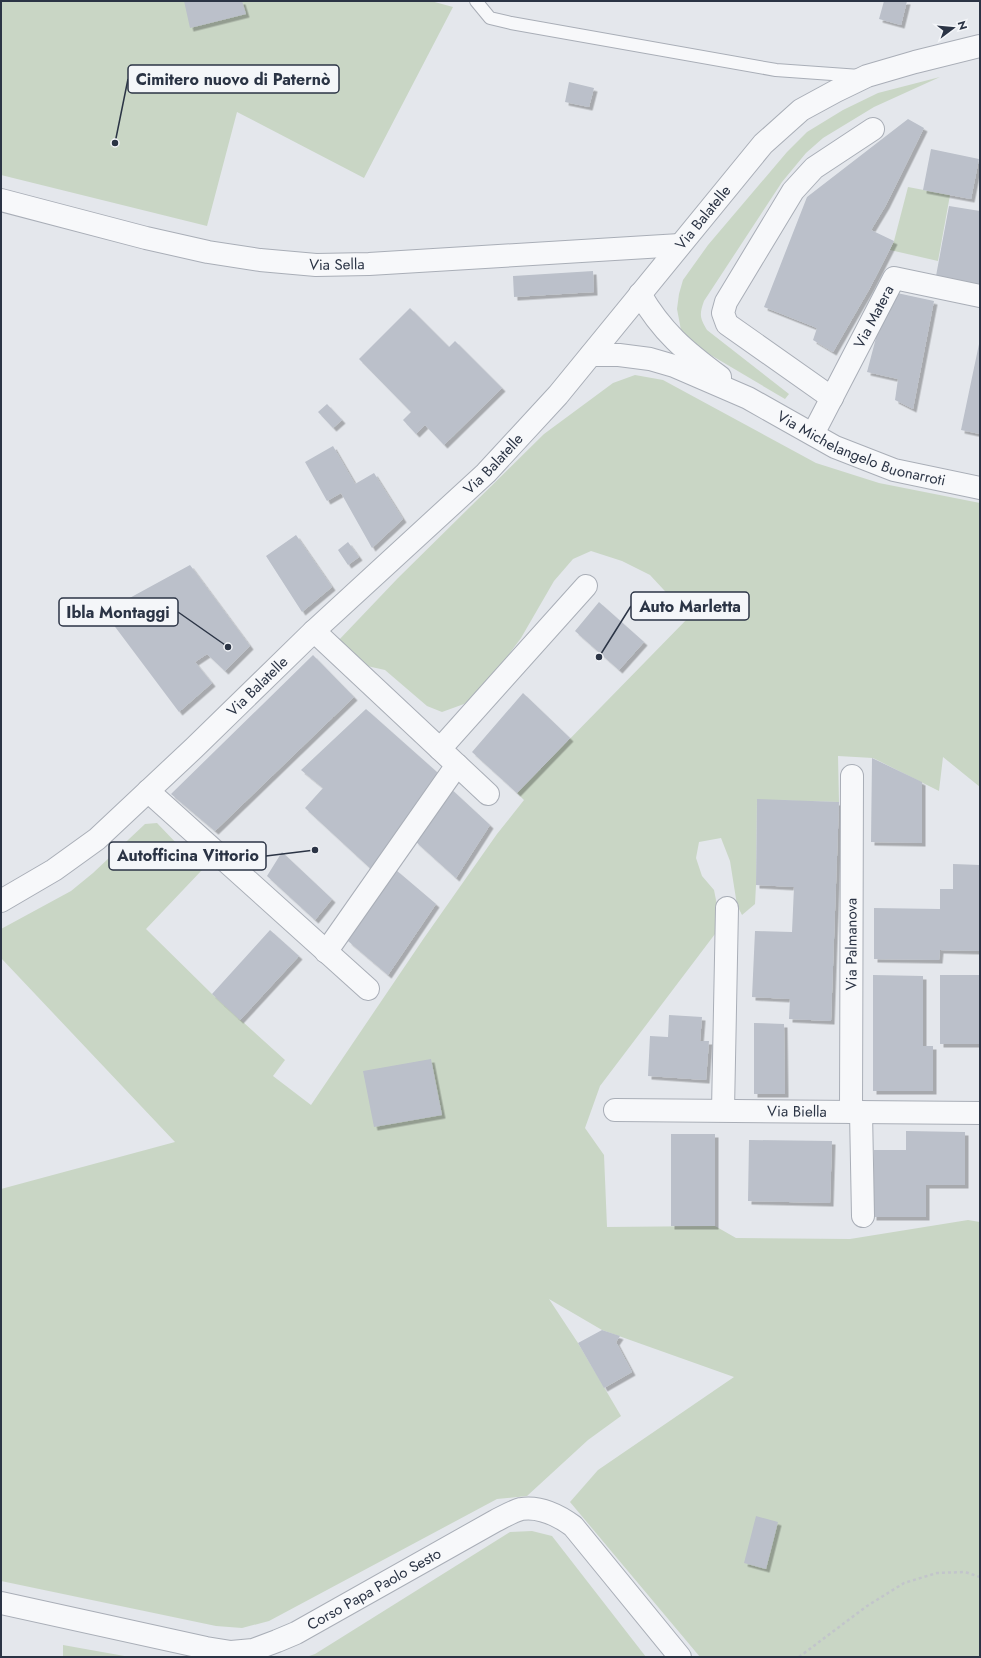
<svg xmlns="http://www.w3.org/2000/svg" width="981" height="1658" viewBox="0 0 981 1658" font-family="Jost,sans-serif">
  <defs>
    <filter id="shadow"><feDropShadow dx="3.5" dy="3.5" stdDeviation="0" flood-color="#0004"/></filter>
  </defs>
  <rect width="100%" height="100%" fill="#e4e7ec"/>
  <path fill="#c9d6c5" d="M1 1H431L453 7 364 178 237 112 207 226 1 175Z
    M940 77 874 107 823 138 806 153 782 182 704 301C699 315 700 318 707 330L789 394 785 399 687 341 681 330 677 309 679 294 683 280 708 245 787 152 807 132 843 110 878 93Z
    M908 187 950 195 938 261 890 250 894 241Z
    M635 375 663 380 816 463 879 483 980 503V787L943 757 939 791 873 758 838 756 839 802 757 800 756 885 755 904 742 915 737 905 730 861 721 838 699 842 696 858 702 876 714 890 718 910 715 934 600 1086 585 1128 604 1155 607 1227 715 1226 736 1238 850 1239 968 1220 980 1222V1657H700L570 1502 598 1470 734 1377 602 1330 549 1299 578 1343 621 1416 588 1440 527 1496 497 1499 269 1621 242 1628 216 1626 1 1581V1189L175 1142 1 958V929L71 891 93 873 145 824 157 823 202 870 146 929 212 994 285 1060 273 1076 311 1105 424 938 497 834 524 800 517 793 689 617 650 575 622 561 591 551 573 559 554 581 521 638 487 684 464 704 442 712 427 706 385 670 367 666 337 642 398 578 544 434 613 383Z
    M532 1531 552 1536 646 1657H306L315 1654 510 1532Z
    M63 1645 130 1657H63Z"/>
  <path fill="#bbc0ca" filter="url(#shadow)" d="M184 1H242L246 14 190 28Z
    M884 1H907L901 25 879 19Z
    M569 82 594 88 589 107 565 102Z
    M908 119 924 128 886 205 871 230 894 241 870 288 833 352 813 340 817 328 764 307 807 197Z
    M931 149 979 159 971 199 923 190Z
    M949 206 980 211V284L936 276Z
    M593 271 594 292 514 297 513 276Z
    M897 293 934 301 913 409 895 400 898 379 867 372 877 334Z
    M410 308 449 347 455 341 502 388 444 445 425 425 416 434 403 420 411 412 359 359Z
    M979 344H980V434L961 430Z
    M327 404 342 420 333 428 318 412Z
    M333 446 355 484 374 473 403 519 372 548 341 493 327 501 305 462Z
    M296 535 332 587 302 612 266 556Z
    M348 542 359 557 348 565 338 550Z
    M190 565 250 646 225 671 207 654 195 662 212 683 179 712 104 612Z
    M599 602 644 642 619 670 575 631Z
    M313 655 354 697 215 831 171 794Z
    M523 693 570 738 517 793 472 752Z
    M366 709 438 773 371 869 305 808 323 788 301 770Z
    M872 758 922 782V843L871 842Z
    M450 788 490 825 456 878 415 841Z
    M757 799 839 802 831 1021 789 1019 790 999 752 997 755 931 792 932 794 887 756 885Z
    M282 852 332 899 315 920 267 876Z
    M953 864 980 865V951L940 950 939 960 874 959V908L940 909V889H953Z
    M396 870 436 904 388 975 348 941Z
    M270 930 299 956 240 1020 212 994Z
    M873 975 923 976V1046H933V1091H873Z
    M940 975H980V1044H940Z
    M669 1015 702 1017 700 1041H709L706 1080 648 1076 650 1036 668 1037Z
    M754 1023 784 1024 785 1094H754Z
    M431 1059 442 1115 374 1127 363 1071Z
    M906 1131 965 1132V1185H926V1217H873L874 1150H906Z
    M671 1134H715V1226H671Z
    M749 1140 832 1141 830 1203 748 1201Z
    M602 1330 620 1336 616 1342 632 1372 604 1388 578 1343Z
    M756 1516 778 1522 766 1569 744 1563Z"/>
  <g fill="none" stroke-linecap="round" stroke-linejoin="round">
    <defs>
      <path id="service" d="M476 1 490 18 511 23 776 70 860 76"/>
      <g id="minor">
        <path id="s1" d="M1 200 146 238 208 252 260 260 316 265 369 264 680 245"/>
        <path d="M640 294C662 332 685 351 720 377"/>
        <path id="s2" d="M591 355H619L650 359 674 366 748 398 835 447 894 470 980 488"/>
        <path d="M832 398 727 324 723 313 726 302 793 191 814 168 873 129"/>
        <path id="s3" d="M813 434 894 278 980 296"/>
        <path d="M314 631 488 794"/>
        <path d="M440 749 586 586"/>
        <path d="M148 791 368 989"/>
        <path d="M326 952 457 765"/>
        <path id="s4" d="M615 1110 980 1113"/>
        <path d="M723 1110 727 908"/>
        <path id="s5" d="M851 1112 852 776"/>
        <path d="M861 1112 863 1216"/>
        <path id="s6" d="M1 1603 206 1648 231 1652 253 1650 277 1641 296 1633 495 1521C503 1517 513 1511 521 1509 540 1506 558 1515 573 1526L680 1657"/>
      </g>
      <g id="tertiary">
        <path id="s7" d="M1 901 54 870 97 839 194 748 314 631 486 473 558 395 763 144 801 110 836 91 867 76 915 62 980 46"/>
      </g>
    </defs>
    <use href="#service" stroke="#a9aeb7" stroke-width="14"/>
    <use href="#minor" stroke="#a9aeb7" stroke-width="24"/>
    <use href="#tertiary" stroke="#a9aeb7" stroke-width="24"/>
    <path stroke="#c2c5cb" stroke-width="2.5" stroke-dasharray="3 3" stroke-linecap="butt" d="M799 1657 867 1606 904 1583 937 1573 965 1572 980 1577"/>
    <use href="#service" stroke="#f7f8fa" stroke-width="12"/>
    <use href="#minor" stroke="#f7f8fa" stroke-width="22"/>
    <use href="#tertiary" stroke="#f7f8fa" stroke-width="22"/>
  </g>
  <g text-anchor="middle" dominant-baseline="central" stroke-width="3.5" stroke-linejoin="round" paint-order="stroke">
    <g font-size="15" fill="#2b3445" stroke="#f4f6f9">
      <text stroke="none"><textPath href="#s7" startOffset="984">Via Balatelle</textPath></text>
      <text stroke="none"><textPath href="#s1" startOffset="343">Via Sella</textPath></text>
      <text stroke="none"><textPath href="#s3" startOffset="132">Via Matera</textPath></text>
      <text stroke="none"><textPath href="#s2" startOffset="290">Via Michelangelo Buonarroti</textPath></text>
      <text stroke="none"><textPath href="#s7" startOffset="660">Via Balatelle</textPath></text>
      <text stroke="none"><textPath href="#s7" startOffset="336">Via Balatelle</textPath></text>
      <text stroke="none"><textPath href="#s5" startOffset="168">Via Palmanova</textPath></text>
      <text stroke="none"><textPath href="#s4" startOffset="182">Via Biella</textPath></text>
      <text stroke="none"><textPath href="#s6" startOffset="393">Corso Papa Paolo Sesto</textPath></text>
    </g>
  </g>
  <path fill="none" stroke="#2b3445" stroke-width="1.5" d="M115 143L128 79M599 657L631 606M228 647L178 612M315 850L266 856"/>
  <g fill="#2b3445" stroke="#f4f6f9" stroke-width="1.5">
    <circle cx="115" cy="143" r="4"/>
    <circle cx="599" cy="657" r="4"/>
    <circle cx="228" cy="647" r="4"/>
    <circle cx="315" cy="850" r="4"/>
  </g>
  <g fill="#f4f6f9" stroke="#2b3445" stroke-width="1.5">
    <rect x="128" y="65" width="211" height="28" rx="4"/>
    <rect x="631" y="592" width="118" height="28" rx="4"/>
    <rect x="59" y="598" width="119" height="28" rx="4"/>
    <rect x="109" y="842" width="157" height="28" rx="4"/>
  </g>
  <g font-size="16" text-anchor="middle" font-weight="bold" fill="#2b3445">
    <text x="233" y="85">Cimitero nuovo di Paternò</text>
    <text x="690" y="612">Auto Marletta</text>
    <text x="118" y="618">Ibla Montaggi</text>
    <text x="188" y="861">Autofficina Vittorio</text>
  </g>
  <rect width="981" height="1658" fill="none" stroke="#2b3445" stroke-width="4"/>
  <g transform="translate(953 28) rotate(74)" stroke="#f4f6f9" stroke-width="3" paint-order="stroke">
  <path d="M0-3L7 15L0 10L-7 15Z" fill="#2b3445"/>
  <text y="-6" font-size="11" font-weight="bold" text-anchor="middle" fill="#2b3445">N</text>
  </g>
</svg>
